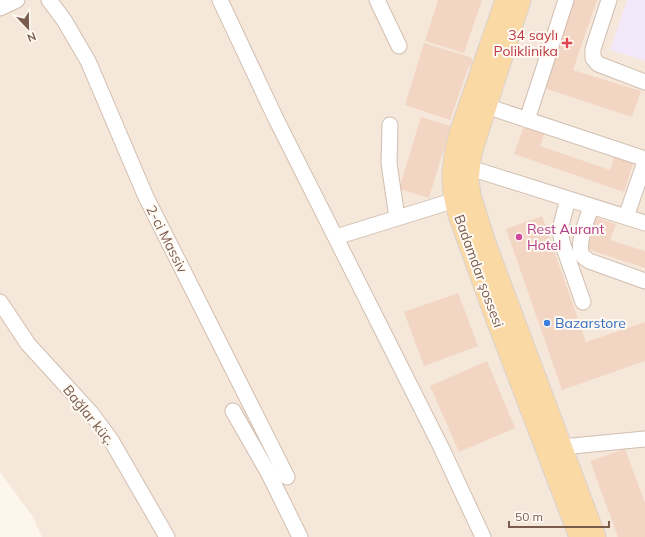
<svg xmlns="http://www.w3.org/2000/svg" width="645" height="537" viewBox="0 0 645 537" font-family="Mulish,sans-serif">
  <rect width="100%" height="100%" fill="#fdf6ec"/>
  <path fill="#f5e8da" d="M0 0H645V537H42L33 517 0 472Z"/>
  <path fill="#f3e8fa" d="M627 0H645V61L610 50Z"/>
  <path fill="#f3d5c3" d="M438 0H482L464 53 425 41Z
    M569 0H597L573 70 641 91 632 117 541 87Z
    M424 43 470 57 472 59V64L468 68 450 120 405 105Z
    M421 117 451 126 429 198 399 189Z
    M525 123 546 130 540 146 610 170 615 154 634 161 624 192 514 154Z
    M542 216 586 342 645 322V361L562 390 506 229Z
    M595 217 616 224 610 240 645 251V268L584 248Z
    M458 293 478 346 424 366 404 312Z
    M487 361 515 428 459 452 430 386Z
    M625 449 645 503V537H618L590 461Z"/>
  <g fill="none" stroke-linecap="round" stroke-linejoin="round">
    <defs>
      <path id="minor" d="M49 0 64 20 88 61 146 197 287 477
        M220 0 275 117 441 447 483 537
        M377 0 399 46
        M609 0 593 49V58L598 64 645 82
        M0 8 17 0
        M486 106 645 159
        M527 120 566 0
        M390 125 389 163 397 218
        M470 168 645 223
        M568 199 560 229 562 242 583 302
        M591 206C588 219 576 243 582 255 584 258 587 259 589 261L645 281
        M626 217 645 162
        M336 237 465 197
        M0 302 28 344 91 413 111 440 167 537
        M233 411 269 474 300 537
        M562 447 645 439"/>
      <path id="major" d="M505 0 458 136C451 165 449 186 458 215L494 315 579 537
        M521 0 472 153 469 180 471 195 486 243 596 537"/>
    </defs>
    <use href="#minor" stroke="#d1beb0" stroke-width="17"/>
    <use href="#major" stroke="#dad1cd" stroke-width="21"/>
    <use href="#minor" stroke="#fff" stroke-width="15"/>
    <use href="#major" stroke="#fbd9a5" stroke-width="19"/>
  </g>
  <path fill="#e0444e" stroke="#fffaf3" stroke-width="1.5" d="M565 37h4v4h4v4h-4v4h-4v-4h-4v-4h4z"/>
  <circle fill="#d1479c" stroke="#fffaf3" stroke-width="1.5" cx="519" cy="237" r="4"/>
  <circle fill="#3f7fe0" stroke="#fffaf3" stroke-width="1.5" cx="547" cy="323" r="4"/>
  <g text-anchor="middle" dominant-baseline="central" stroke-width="4" stroke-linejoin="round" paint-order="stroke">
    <g font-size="14" fill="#be3a42" stroke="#fffaf3" text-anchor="end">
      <text x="558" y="35">34 saylı<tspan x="558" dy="16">Poliklinika</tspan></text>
    </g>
    <g font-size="14" fill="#b23c85" stroke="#fffaf3" text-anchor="start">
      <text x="527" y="229">Rest Aurant<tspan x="527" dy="16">Hotel</tspan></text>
    </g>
    <g font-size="14" fill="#7a5c4d" stroke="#fffaf3">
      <text transform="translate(167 239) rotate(63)">2-ci Massiv</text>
      <text transform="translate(479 271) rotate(70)">Badamdar şossesi</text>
      <text transform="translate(89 415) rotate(51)">Bağlar küç.</text>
    </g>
    <g font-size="14" fill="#366cbe" stroke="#fffaf3" text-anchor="start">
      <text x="555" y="323">Bazarstore</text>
    </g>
  </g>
  <g transform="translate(28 28) rotate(158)" stroke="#fffaf3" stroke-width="3" paint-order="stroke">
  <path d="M0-3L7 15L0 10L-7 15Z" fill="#7a5c4d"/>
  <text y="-6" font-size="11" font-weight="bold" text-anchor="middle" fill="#7a5c4d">N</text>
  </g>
  <path d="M509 521v6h100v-6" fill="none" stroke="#7a5c4d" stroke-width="2"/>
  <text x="515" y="521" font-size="12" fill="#7a5c4d" stroke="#fffaf3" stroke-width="3" paint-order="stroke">50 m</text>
</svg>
